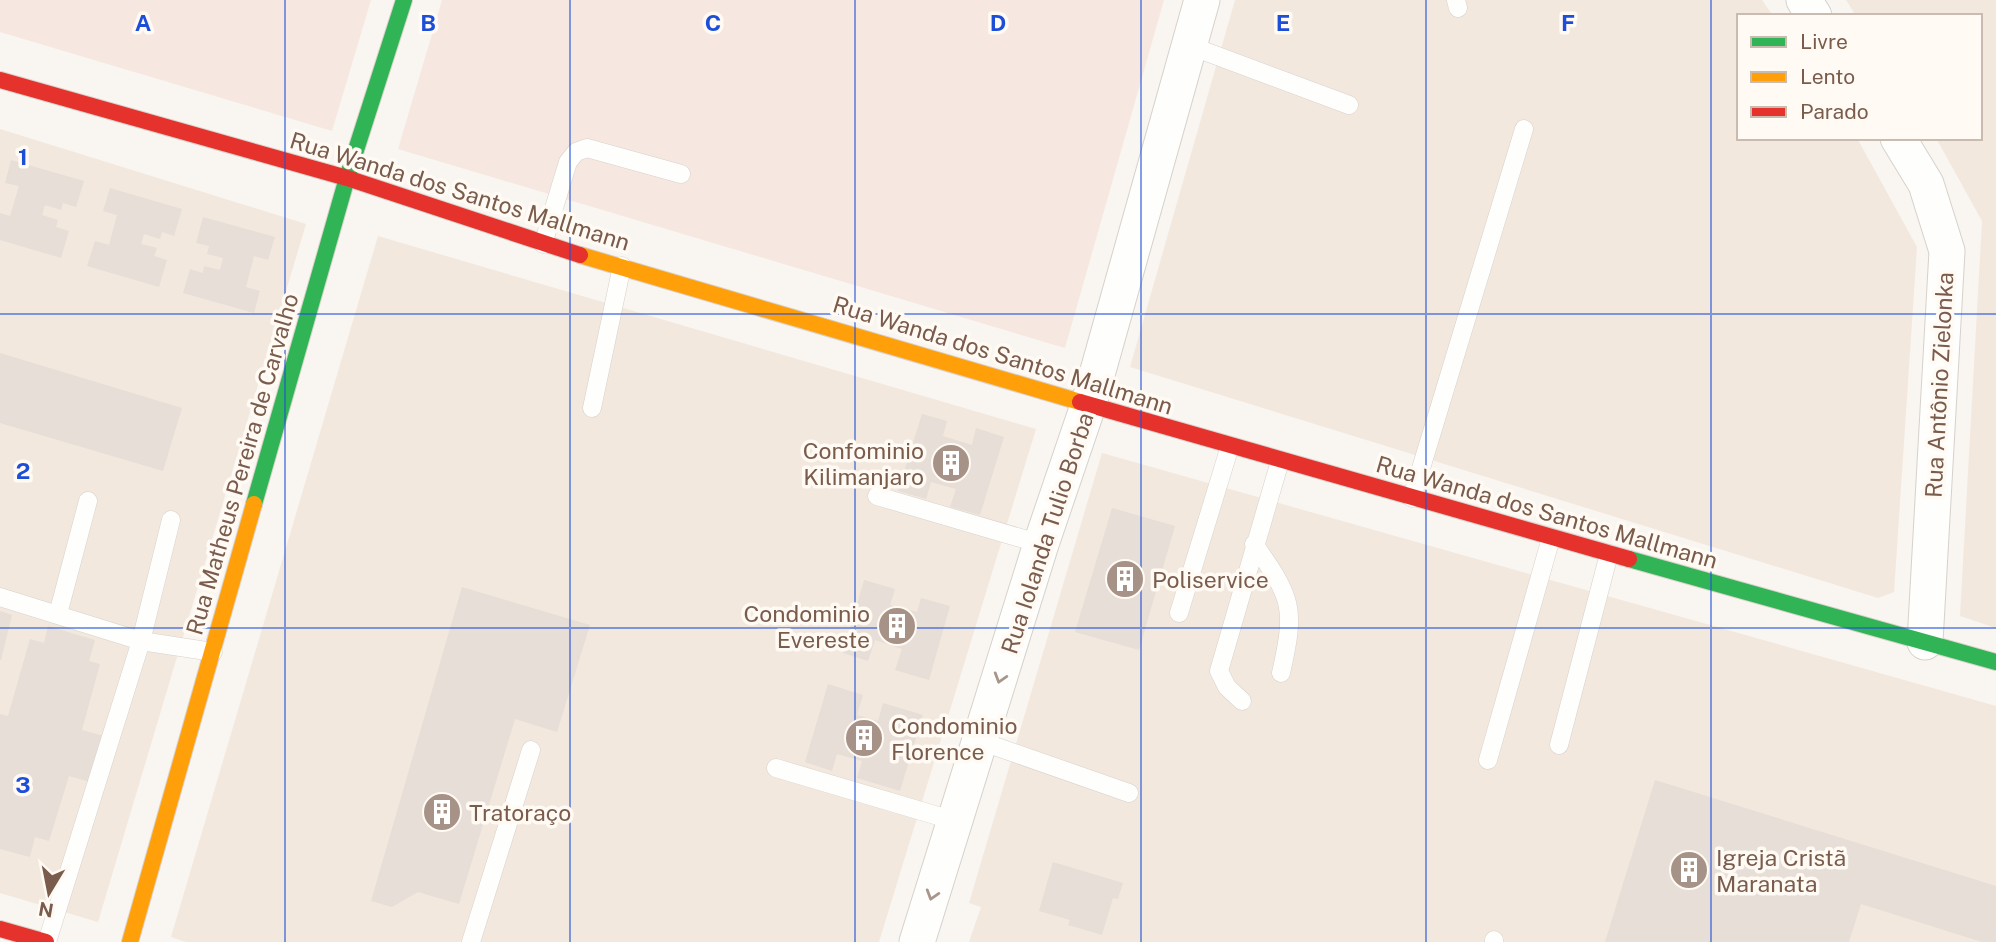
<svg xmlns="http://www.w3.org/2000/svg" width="1996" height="942" viewBox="0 0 1996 942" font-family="'Public Sans',sans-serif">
  <rect width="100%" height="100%" fill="#f9f5f0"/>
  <path fill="#f2e8de" d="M1235 0H1762L1773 16H1739V138H1857L1917 247 1894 592 1878 598 1130 367Z
    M1846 0H1996V628L1960 616 1982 221 1936 138H1980V16H1856Z
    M0 129 306 224 98 922 0 893Z
    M378 236 1036 429 879 942H186L171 937Z
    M1102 453 1996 706V942H969L981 907 969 903Z"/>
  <path fill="#f6e8e1" d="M0 0H371L332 131 0 32Z
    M442 0H1164L1065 348 398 149Z"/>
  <path fill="#e6ded7" d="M11 160 84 181 76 207 63 203 61 210 45 205 42 215 58 220 56 227 69 231 61 258 0 240V213L10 216 19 186 5 183Z
    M110 188 182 209 174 236 162 232 160 239 144 234 141 244 157 248 154 256 167 260 159 287 87 266 95 241 109 245 117 215 103 211Z
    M203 217 275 237 268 260 254 256 246 287 260 291 254 313 183 293 190 269 203 273 204 266 220 270 223 258 207 254 209 246 196 243Z
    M0 353 182 408 163 471 0 423Z
    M922 414 947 421 943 436 972 445 976 428 1004 437 980 515 950 507 956 489 931 482 926 499 898 491Z
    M1112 508 1175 526 1139 650 1075 632Z
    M864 580 895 589 890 605 917 612 921 598 950 606 929 680 895 670 902 649 875 640 868 661 843 653Z
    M462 587 590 625 557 732 515 719 459 904 418 892 392 907 371 901Z
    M0 611 12 615 1 660H0Z
    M48 626 95 640 89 661 100 664 82 730 104 736 90 782 69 776 49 841 35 837 30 857 0 849V714L8 716 30 639 44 643Z
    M828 684 863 695 857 715 878 721 883 703 923 715 900 791 857 778 862 761 837 754 832 771 805 762Z
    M1655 780 1996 886V942H1982L1861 904 1849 942H1605Z
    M1053 862 1123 883 1118 899 1113 898 1102 935 1068 925 1070 920 1039 911Z"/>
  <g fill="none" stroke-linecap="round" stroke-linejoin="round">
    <defs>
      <path id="lane" d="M1456 0 1458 8
        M1188 45 1349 105
        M543 244 568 162 576 152 587 148 681 174
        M592 408 622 266
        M877 496 1041 544
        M1412 498 1524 129
        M1254 544C1292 598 1296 607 1281 673
        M0 597 141 641 213 652
        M1179 613 1230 446
        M58 614 88 501
        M1242 701 1227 687 1219 671 1280 461
        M980 741 1129 793
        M1559 745 1609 554
        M1488 760 1551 538
        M776 768 955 821
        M47 942 141 641 171 520
        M471 942 531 750
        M1494 942V940"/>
      <path id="street" d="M1804 0 1814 16
        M1898 138 1926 184 1947 251 1925 642
        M917 942 1041 544 1089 403 1202 0"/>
      <path id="fast" d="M254 504 347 178 404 0
        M1629 559 1996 662"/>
      <path id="slow" d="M580 255 1080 402
        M130 942 254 504"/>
      <path id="jam" d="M0 80 347 178 580 255
        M1080 402 1629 559
        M0 929 46 942"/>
    </defs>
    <use href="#lane" stroke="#d7d1cb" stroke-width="19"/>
    <use href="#street" stroke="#d7d1cb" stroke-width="37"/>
    <use href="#fast" stroke="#d9d2cb" stroke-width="18"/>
    <use href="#slow" stroke="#d9d2cb" stroke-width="18"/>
    <use href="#jam" stroke="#d9d2cb" stroke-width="18"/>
    <use href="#lane" stroke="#fefefd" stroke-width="18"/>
    <use href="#street" stroke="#fefefd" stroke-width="35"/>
    <use href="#fast" stroke="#30b455" stroke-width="16"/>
    <use href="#slow" stroke="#ff9f0a" stroke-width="16"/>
    <use href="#jam" stroke="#e5322d" stroke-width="16"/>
  </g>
  <defs><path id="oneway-chevron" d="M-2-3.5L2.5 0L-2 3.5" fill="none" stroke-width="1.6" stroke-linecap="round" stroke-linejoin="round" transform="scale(1.75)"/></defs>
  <g stroke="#a8958b">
    <use href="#oneway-chevron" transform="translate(1000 678) rotate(107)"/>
    <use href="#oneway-chevron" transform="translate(932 895) rotate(107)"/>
  </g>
  <path fill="none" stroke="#1d4ed8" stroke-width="2" stroke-opacity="0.55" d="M285 0V942M570 0V942M855 0V942M1141 0V942M1426 0V942M1711 0V942M0 314H1996M0 628H1996"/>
  <defs>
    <symbol id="building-disc" viewBox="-11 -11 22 22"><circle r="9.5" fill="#a69286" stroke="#fffaf3"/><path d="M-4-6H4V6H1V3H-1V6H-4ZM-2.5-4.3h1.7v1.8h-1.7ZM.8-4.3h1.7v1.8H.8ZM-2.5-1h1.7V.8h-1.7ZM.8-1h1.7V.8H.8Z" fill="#fff"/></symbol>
  </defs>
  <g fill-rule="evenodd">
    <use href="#building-disc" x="929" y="441" width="44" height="44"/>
    <use href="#building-disc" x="1103" y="557" width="44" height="44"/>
    <use href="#building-disc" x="875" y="604" width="44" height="44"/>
    <use href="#building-disc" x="842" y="716" width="44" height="44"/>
    <use href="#building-disc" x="420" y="790" width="44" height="44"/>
    <use href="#building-disc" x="1667" y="848" width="44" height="44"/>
  </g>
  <g text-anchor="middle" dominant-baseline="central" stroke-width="7" stroke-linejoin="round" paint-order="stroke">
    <g font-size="23" fill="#7a5c4d" stroke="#fffaf3">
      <text transform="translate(460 191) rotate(17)">Rua Wanda dos Santos Mallmann</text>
      <text transform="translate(1003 355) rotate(17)">Rua Wanda dos Santos Mallmann</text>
      <text transform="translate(1939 385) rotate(-87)">Rua Antônio Zielonka</text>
      <text transform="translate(242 464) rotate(-74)">Rua Matheus Pereira de Carvalho</text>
      <text transform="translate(1547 512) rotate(16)">Rua Wanda dos Santos Mallmann</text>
      <text transform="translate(1047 533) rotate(-72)">Rua Iolanda Tulio Borba</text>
    </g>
    <g font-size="23" fill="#7a5c4d" stroke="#fffaf3" text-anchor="start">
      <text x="924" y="450" text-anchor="end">Confominio<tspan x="924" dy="26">Kilimanjaro</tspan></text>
      <text x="1152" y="579">Poliservice</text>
      <text x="870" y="613" text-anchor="end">Condominio<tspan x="870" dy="26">Evereste</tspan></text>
      <text x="891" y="725">Condominio<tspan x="891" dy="26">Florence</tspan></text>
      <text x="469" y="812">Tratoraço</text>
      <text x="1716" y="857">Igreja Cristã<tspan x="1716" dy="26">Maranata</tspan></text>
    </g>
  </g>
  <g font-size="23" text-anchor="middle" font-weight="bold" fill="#1d4ed8" stroke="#fffaf3" stroke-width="7" stroke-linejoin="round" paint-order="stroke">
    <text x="143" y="31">A</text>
    <text x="428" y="31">B</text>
    <text x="713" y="31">C</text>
    <text x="998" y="31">D</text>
    <text x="1283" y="31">E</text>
    <text x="1568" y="31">F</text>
    <text x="23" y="165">1</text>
    <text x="23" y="479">2</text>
    <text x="23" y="793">3</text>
  </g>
  <rect x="1737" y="14" width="245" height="126" fill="#fffaf3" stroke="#cabbb1" stroke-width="2"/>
  <rect x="1751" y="37" width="35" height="10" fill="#30b455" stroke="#cabbb1" stroke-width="2"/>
  <text x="1800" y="49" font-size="21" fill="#7a5c4d">Livre</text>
  <rect x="1751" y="72" width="35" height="10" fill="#ff9f0a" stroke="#cabbb1" stroke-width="2"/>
  <text x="1800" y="84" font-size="21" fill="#7a5c4d">Lento</text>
  <rect x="1751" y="107" width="35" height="10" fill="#e5322d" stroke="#cabbb1" stroke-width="2"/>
  <text x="1800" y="119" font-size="21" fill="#7a5c4d">Parado</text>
  <g transform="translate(49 893) rotate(190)" stroke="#fffaf3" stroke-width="5" paint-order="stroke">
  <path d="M0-5L12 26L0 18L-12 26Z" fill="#7a5c4d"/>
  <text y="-10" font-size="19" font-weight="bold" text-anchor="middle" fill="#7a5c4d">N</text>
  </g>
</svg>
